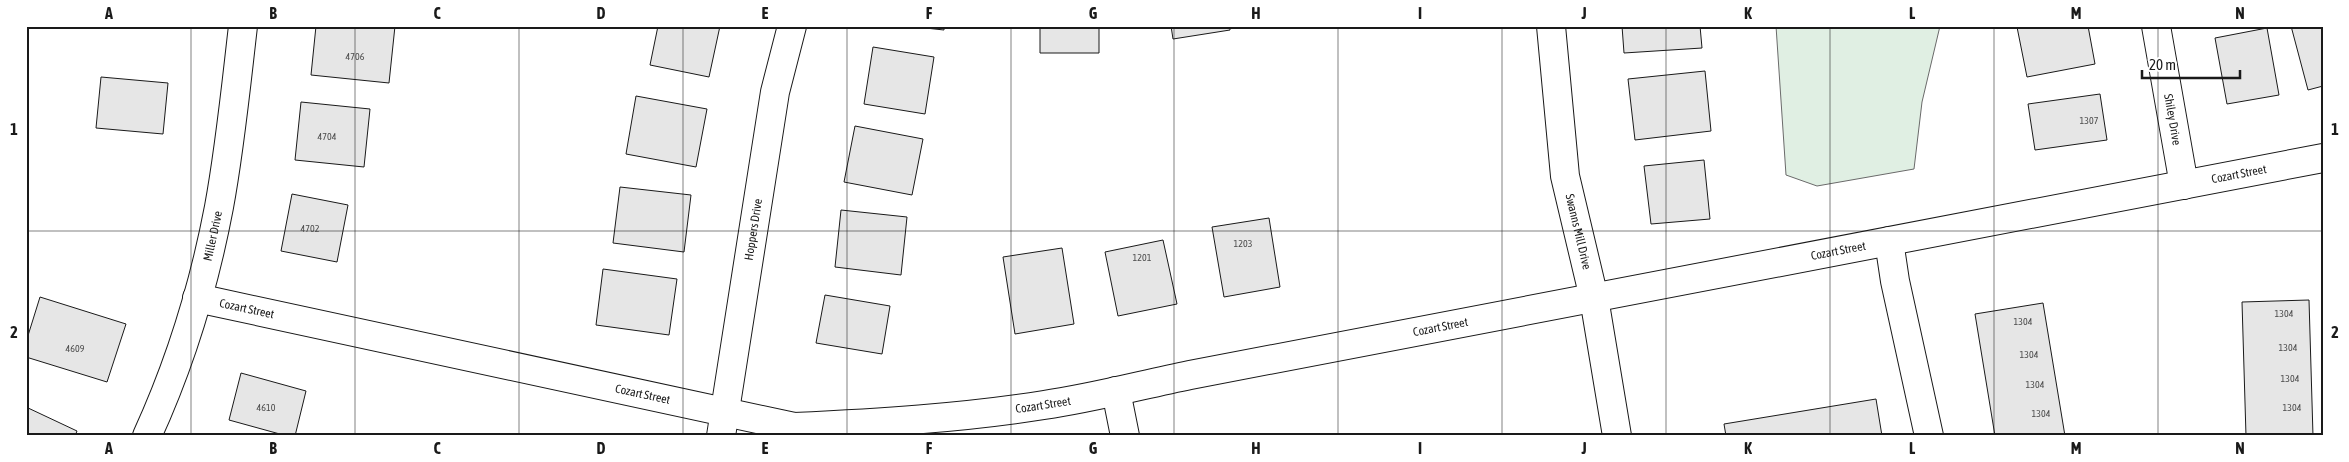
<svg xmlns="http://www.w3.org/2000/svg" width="2349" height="462" viewBox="0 0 2349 462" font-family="'Asap Condensed',sans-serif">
  <rect width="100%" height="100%" fill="#fff"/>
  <path fill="#e0efe3" stroke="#6a6a6a" d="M1776 26H1940L1922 102 1914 169 1817 186 1786 175Z"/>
  <path fill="#e6e6e6" stroke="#1a1a1a" d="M316 26H395L389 83 311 75Z
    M658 26H720L709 77 650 65Z
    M907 26H944V30Z
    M1040 26H1099V53H1040Z
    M1171 26H1230V30L1173 39Z
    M1622 26H1700L1702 48 1624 53Z
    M2088 26 2095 64 2027 77 2017 27Z
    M2291 26H2323V86L2308 90Z
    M2267 28 2279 95 2227 104 2215 38Z
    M873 47 934 57 925 114 864 104Z
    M1705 71 1711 131 1635 140 1628 79Z
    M101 77 168 83 163 134 96 128Z
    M2100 94 2107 140 2035 150 2028 104Z
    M636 96 707 109 696 167 626 154Z
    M301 102 370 109 364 167 295 160Z
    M855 126 923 139 912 195 844 182Z
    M1704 160 1710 219 1651 224 1644 166Z
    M620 187 691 195 684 252 613 243Z
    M292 194 348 205 337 262 281 251Z
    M841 210 907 217 901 275 835 267Z
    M1269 218 1280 287 1224 297 1212 227Z
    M1163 240 1177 304 1118 316 1105 252Z
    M1062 248 1074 324 1015 334 1003 257Z
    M603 269 677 279 669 335 596 325Z
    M825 295 890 306 882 354 816 343Z
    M40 297 126 324 107 382 26 357V342Z
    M2309 300 2313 436H2246L2242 302Z
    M2043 303 2065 436H1995L1975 314Z
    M241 373 306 391 295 436H287L229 420Z
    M1876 399 1882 436H1726L1724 424Z
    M26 407 77 431 75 436H26Z"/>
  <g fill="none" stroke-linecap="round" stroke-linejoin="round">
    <defs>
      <g id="minor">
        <path id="s1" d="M1551 26 1565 176 1594 298 1617 436"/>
        <path id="s2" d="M2156 26 2184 185"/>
        <path d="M1889 241 1895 281 1929 436"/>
        <path id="s3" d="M197 298 794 427C878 423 961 418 1044 405 1093 398 1141 385 1190 375L2323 158"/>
        <path d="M1116 391 1125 436"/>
        <path id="s4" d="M147 436C180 364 204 286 219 207 230 148 236 86 243 26"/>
        <path id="s5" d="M721 436 775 92 792 26"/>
      </g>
    </defs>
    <use href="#minor" stroke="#1a1a1a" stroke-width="30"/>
    <use href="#minor" stroke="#fff" stroke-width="28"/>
  </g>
  <path fill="none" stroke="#1a1a1a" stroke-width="1" stroke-opacity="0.55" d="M191 26V436M355 26V436M519 26V436M683 26V436M847 26V436M1011 26V436M1174 26V436M1338 26V436M1502 26V436M1666 26V436M1830 26V436M1994 26V436M2158 26V436M26 231H2323"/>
  <g text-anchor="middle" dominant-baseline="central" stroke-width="4" stroke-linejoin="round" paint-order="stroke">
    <g font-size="10" fill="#4d4d4d">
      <text x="355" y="56">4706</text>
      <text x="2089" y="120">1307</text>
      <text x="327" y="136">4704</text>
      <text x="310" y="228">4702</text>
      <text x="1243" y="243">1203</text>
      <text x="1142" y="257">1201</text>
      <text x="2284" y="313">1304</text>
      <text x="2023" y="321">1304</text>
      <text x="2288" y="347">1304</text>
      <text x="75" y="348">4609</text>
      <text x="2029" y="354">1304</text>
      <text x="2290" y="378">1304</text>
      <text x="2035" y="384">1304</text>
      <text x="266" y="407">4610</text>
      <text x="2292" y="407">1304</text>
      <text x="2041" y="413">1304</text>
    </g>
    <g font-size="12" fill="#1a1a1a" stroke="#fff">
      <text stroke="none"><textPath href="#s2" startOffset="95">Shiley Drive</textPath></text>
      <text stroke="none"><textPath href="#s3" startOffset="2079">Cozart Street</textPath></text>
      <text stroke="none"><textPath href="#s5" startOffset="209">Hoppers Drive</textPath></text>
      <text stroke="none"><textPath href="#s1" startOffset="208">Swanns Mill Drive</textPath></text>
      <text stroke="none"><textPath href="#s4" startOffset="211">Miller Drive</textPath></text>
      <text stroke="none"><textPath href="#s3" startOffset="1671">Cozart Street</textPath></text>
      <text stroke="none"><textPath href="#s3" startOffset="51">Cozart Street</textPath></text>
      <text stroke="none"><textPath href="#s3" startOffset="1266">Cozart Street</textPath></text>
      <text stroke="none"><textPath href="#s3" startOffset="456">Cozart Street</textPath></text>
      <text stroke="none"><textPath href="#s3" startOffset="861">Cozart Street</textPath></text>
    </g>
  </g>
  <rect width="2349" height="462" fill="none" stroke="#ffffff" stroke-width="55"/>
  <path d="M2142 70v8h98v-8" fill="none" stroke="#1a1a1a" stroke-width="2.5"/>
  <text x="2149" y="70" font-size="15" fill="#1a1a1a" stroke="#ffffff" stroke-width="4" paint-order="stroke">20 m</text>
  <rect x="28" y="28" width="2294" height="406" fill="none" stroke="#1a1a1a" stroke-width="2"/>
  <g font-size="16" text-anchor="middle" font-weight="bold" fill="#1a1a1a">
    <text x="109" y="19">A</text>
    <text x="273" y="19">B</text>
    <text x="437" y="19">C</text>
    <text x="601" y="19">D</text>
    <text x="765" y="19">E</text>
    <text x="929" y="19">F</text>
    <text x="1093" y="19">G</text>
    <text x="1256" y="19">H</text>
    <text x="1420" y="19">I</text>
    <text x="1584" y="19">J</text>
    <text x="1748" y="19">K</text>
    <text x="1912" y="19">L</text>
    <text x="2076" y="19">M</text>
    <text x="2240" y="19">N</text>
    <text x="14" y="135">1</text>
    <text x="2335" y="135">1</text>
    <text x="14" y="338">2</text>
    <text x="2335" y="338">2</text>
    <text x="109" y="454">A</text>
    <text x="273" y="454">B</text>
    <text x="437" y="454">C</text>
    <text x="601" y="454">D</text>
    <text x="765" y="454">E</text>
    <text x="929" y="454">F</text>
    <text x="1093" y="454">G</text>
    <text x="1256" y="454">H</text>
    <text x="1420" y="454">I</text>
    <text x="1584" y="454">J</text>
    <text x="1748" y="454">K</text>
    <text x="1912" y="454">L</text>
    <text x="2076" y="454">M</text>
    <text x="2240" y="454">N</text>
  </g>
</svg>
